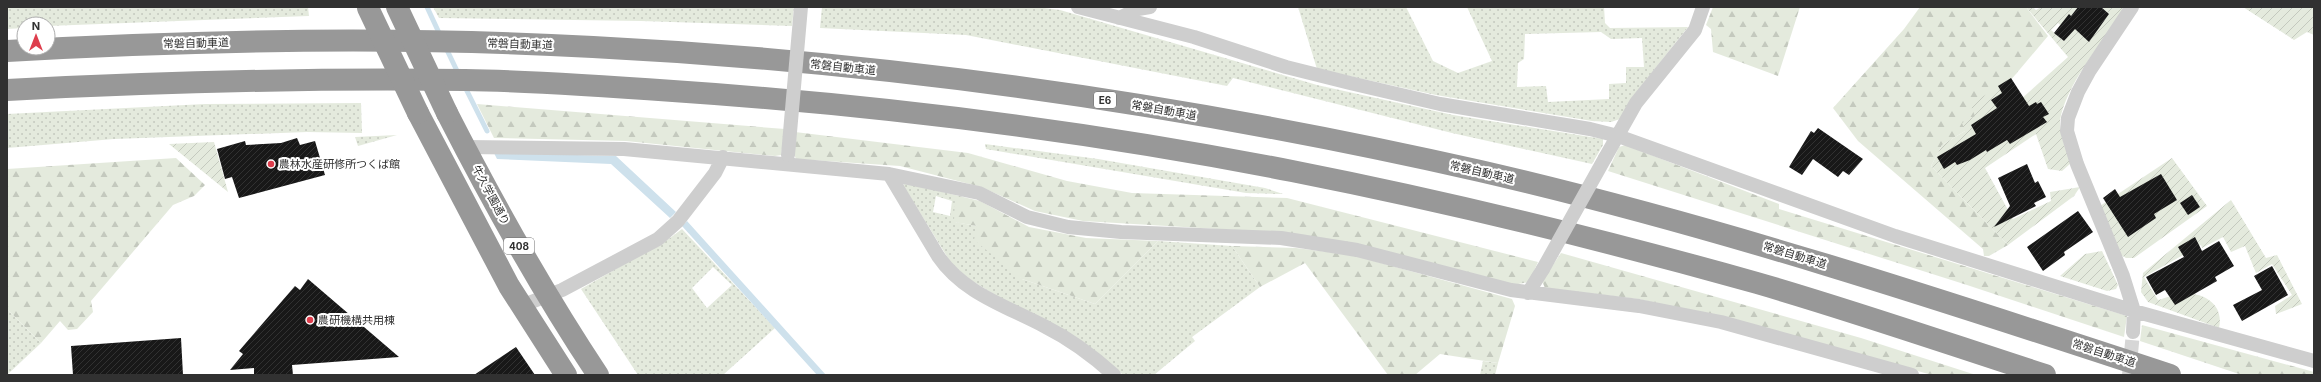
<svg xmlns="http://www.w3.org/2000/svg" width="2321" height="382" viewBox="0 0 2321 382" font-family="Inter,'Noto Sans JP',sans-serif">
  <defs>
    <pattern id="grass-dots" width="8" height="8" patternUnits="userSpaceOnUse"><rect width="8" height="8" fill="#e4eadd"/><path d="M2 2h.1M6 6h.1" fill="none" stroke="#c4c9be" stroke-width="1.8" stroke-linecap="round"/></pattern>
    <pattern id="forest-firs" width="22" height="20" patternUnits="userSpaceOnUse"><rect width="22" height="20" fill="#e4eadd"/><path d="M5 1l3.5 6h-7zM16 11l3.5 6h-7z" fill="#c4c9be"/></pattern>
    <pattern id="garden-furrows" width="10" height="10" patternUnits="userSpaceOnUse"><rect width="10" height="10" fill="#e4eadd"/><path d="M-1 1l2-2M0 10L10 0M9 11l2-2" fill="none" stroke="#c4c9be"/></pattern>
    <pattern id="building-hatch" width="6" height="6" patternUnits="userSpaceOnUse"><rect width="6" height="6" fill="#181818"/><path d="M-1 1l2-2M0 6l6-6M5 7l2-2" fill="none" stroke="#313131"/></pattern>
  </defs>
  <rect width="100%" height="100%" fill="#fff"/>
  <path fill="url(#grass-dots)" fill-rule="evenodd" d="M7 7H308L309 16 48 26V24H24V28L7 29Z
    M433 7H794L792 26 641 21 439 18Z
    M822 7H1036L1060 10 1317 85 1453 115 1603 139V145L1592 164 1452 133 1233 78 1227 86 966 35 820 28Z
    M1298 7H1406L1433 61 1458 73 1492 61 1467 7H1604L1605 23 1610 28 1688 27 1631 99 1620 119 1611 122 1592 121 1436 95 1317 69ZM1601 32 1611 39 1642 38 1644 67H1626V83L1609 84V99L1548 102 1546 86 1517 87 1518 63 1524 59 1525 34Z
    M361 103 362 133 307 132 114 139 7 148V114L205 104Z
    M397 135 358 146 355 137Z
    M985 144 1098 159 1265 188 1283 194 1246 193 986 149Z
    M905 183 955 195V222L977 226 1022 279 1095 304 1158 241 1232 246 1260 287 1192 337 1195 341 1154 375H1123L1116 368 969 279 951 263 903 185ZM936 196 952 201 950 216 933 212Z
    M682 229 775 328 723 375H638L581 289 670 238ZM713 267 732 285 707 308 692 288Z
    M8 310 41 343 7 375V311Z
    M1483 361 1498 363 1495 375H1480Z"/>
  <path fill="url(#forest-firs)" d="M1713 7H1800L1778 76 1713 52 1711 29 1706 25Z
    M1920 7H2026L2048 36 2010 81 1976 116 1965 131 1942 145 1931 166 2008 245 1989 256H1984L1983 249 1858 141 1833 108 1904 29Z
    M477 104 785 129 781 155 775 156 626 141 494 138Z
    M795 132 968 153 1067 181 1132 193 1287 198 1538 262 1529 282 1513 285 1286 233 1083 221 1035 211 981 187 900 166 796 159 793 152Z
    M1625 145 1779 204V209L2127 316 2124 337 1967 285 1608 171 1619 147Z
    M176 158 205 185 194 196 173 205 91 301 93 312 77 329 68 330 60 321 41 343 8 310 7 304V169Z
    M955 195 980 201 1029 227 1086 238 1158 241 1095 304 1022 279 974 240 977 226 954 222Z
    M1232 246 1296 248 1352 255 1512 299 1515 306 1498 363 1440 354 1415 375H1388L1305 263 1260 287Z
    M1561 253 1861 338 1976 375H1932L1758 326 1638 299 1545 288 1542 281Z
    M2142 325 2314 372V375H2242L2140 341Z"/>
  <path fill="url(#garden-furrows)" fill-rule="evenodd" d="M2026 7H2033L2036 10 2041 7H2078L2071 16 2089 42 2109 14 2101 7H2127C2105 39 2071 77 2061 115 2057 130 2066 149 2071 163L2062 171 2048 169 2036 134 1985 168 2013 219 2051 201 2050 192 2080 187 2074 196 2008 245 1931 166 1942 145 1965 131 1962 123 1975 116 1970 104 2006 83 2019 101 2068 57ZM2058 23 2070 34 2064 41 2051 30Z
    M2243 7H2314V35L2307 32 2294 40Z
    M214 142 228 192 169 144Z
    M2172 158 2207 206 2134 258H2126L2121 255 2100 206Z
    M2231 200 2266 258 2277 255 2302 304 2276 314 2275 306 2292 295 2272 264 2256 273 2245 246 2231 252 2223 237 2202 248 2201 245 2144 277 2158 300C2166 298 2177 293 2186 293 2207 294 2224 306 2219 328L2148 302 2141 292 2143 273Z
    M2102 251 2118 285 2116 289 2107 291 2060 276 2085 254Z"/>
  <path fill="#cee1ec" d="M494 153 616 156 676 212 670 218 611 164 497 159Z
    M687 221 826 375H817L682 226Z"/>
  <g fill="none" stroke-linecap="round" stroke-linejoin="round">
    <path stroke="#cee1ec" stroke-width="5" d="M427 7 440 35
      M446 48 459 75
      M464 85 487 131"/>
  </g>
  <path fill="url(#building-hatch)" d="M2078 7H2101L2109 14 2089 42 2075 29 2064 41 2054 33 2069 14 2071 16Z
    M2011 78 2029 106 2036 102 2037 104 2041 102 2049 114 2043 117 2047 122 2010 144 2007 140 1987 152 1986 150 1970 160 1957 165 1955 162 1944 169 1937 157 1976 134 1971 125 1997 108 1991 100 2002 93 1998 86Z
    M1818 128 1863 159 1849 175 1843 171 1838 177 1813 159 1802 175 1789 167 1811 131 1814 133Z
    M297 138 300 145 315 141 325 175 239 198 232 177 225 179 217 149 245 141 246 145 281 143Z
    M2027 164 2035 183 2038 181 2046 197 2034 203 2036 206 1994 227 2010 206 1998 178Z
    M2161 174 2177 200 2154 214 2156 218 2128 237 2103 198 2115 189 2120 197Z
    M2192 195 2200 207 2188 215 2180 203Z
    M2078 211 2093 232 2064 252 2065 255 2043 271 2027 247Z
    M2195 237 2202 251 2219 241 2234 266 2215 277 2217 281 2175 305 2165 290 2156 295 2146 277 2182 258 2184 257 2178 247Z
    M2272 266 2288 295 2242 321 2233 305 2262 290 2254 276Z
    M308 279 399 357 292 365 293 375H254V368L230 370 243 354 239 351 295 286 300 290Z
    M181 338 183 375H73L71 346Z
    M516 347 535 375H474Z"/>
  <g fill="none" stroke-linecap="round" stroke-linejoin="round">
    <path stroke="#d6d6d6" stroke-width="14" stroke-dasharray="14 7" stroke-linecap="butt" d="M2129 375 2133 332"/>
    <path stroke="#cecece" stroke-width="14" d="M1078 7 1194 37 1286 67 1350 83 1440 104 1590 129 1618 136 1895 236 2134 311 2314 361
      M2132 7 2090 70 2078 92 2068 118 2067 131 2077 164 2123 276 2134 311 2133 332
      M1119 18 1138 9 1150 7
      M465 147 624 149 889 174 979 193 1027 217 1068 227 1121 232 1281 238 1357 250 1511 290 1639 306 1721 322 1912 375
      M1605 158 1636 103 1695 30 1703 7
      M889 174 938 256C963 293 1006 306 1044 326 1070 339 1093 356 1114 375
      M1528 293 1543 269
      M521 306 562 290 658 239 678 221 715 173 723 157"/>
    <path stroke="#989898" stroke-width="22" d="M7 51C202 40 398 36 593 47 891 62 1189 105 1480 171 1714 225 1942 300 2170 375
      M7 90C160 82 312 78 465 80 534 81 604 86 673 91 880 105 1088 131 1292 171 1449 202 1604 240 1757 283 1854 311 1949 344 2045 375
      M418 113 509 286 566 375
      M447 113C493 203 542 291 598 375"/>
    <path stroke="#cecece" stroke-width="14" d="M788 155 801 7
      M1543 269 1605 158"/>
    <path stroke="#989898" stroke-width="22" d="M397 7 447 113
      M368 8 418 113"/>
  </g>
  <g fill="#de3e4d" stroke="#fff" stroke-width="1.5">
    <circle cx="271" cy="164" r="4"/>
    <circle cx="310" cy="320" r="4"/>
  </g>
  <g text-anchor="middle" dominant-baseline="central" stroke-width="4" stroke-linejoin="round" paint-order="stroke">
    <g fill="#fff" stroke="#6f6f6f" stroke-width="1">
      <rect x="1094" y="92" width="22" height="16" rx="3"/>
      <rect x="504" y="238" width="30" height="16" rx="3"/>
    </g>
    <g font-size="10" font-weight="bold" fill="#313131">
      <text x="1105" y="100">E6</text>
      <text x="519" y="246">408</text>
    </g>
    <g font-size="11" fill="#313131" stroke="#fff">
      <text transform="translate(196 43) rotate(-1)">常磐自動車道</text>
      <text transform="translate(520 44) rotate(2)">常磐自動車道</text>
      <text transform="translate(843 67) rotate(6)">常磐自動車道</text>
      <text transform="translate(1164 110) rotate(10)">常磐自動車道</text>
      <text transform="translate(1482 172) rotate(13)">常磐自動車道</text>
      <text transform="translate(491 195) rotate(62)">牛久学園通り</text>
      <text transform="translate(1795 255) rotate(17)">常磐自動車道</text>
      <text transform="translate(2104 353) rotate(18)">常磐自動車道</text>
    </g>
    <g font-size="11" fill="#313131" stroke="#fff" text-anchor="start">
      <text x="279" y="164">農林水産研修所つくば館</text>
      <text x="318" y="320">農研機構共用棟</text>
    </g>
  </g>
  <rect width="2321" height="382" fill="none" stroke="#313131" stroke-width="16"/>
  <g transform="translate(36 36)"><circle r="19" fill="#ffffff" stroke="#adadad"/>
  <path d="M0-3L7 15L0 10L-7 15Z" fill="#de3e4d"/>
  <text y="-6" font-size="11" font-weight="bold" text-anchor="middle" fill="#313131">N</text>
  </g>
</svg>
